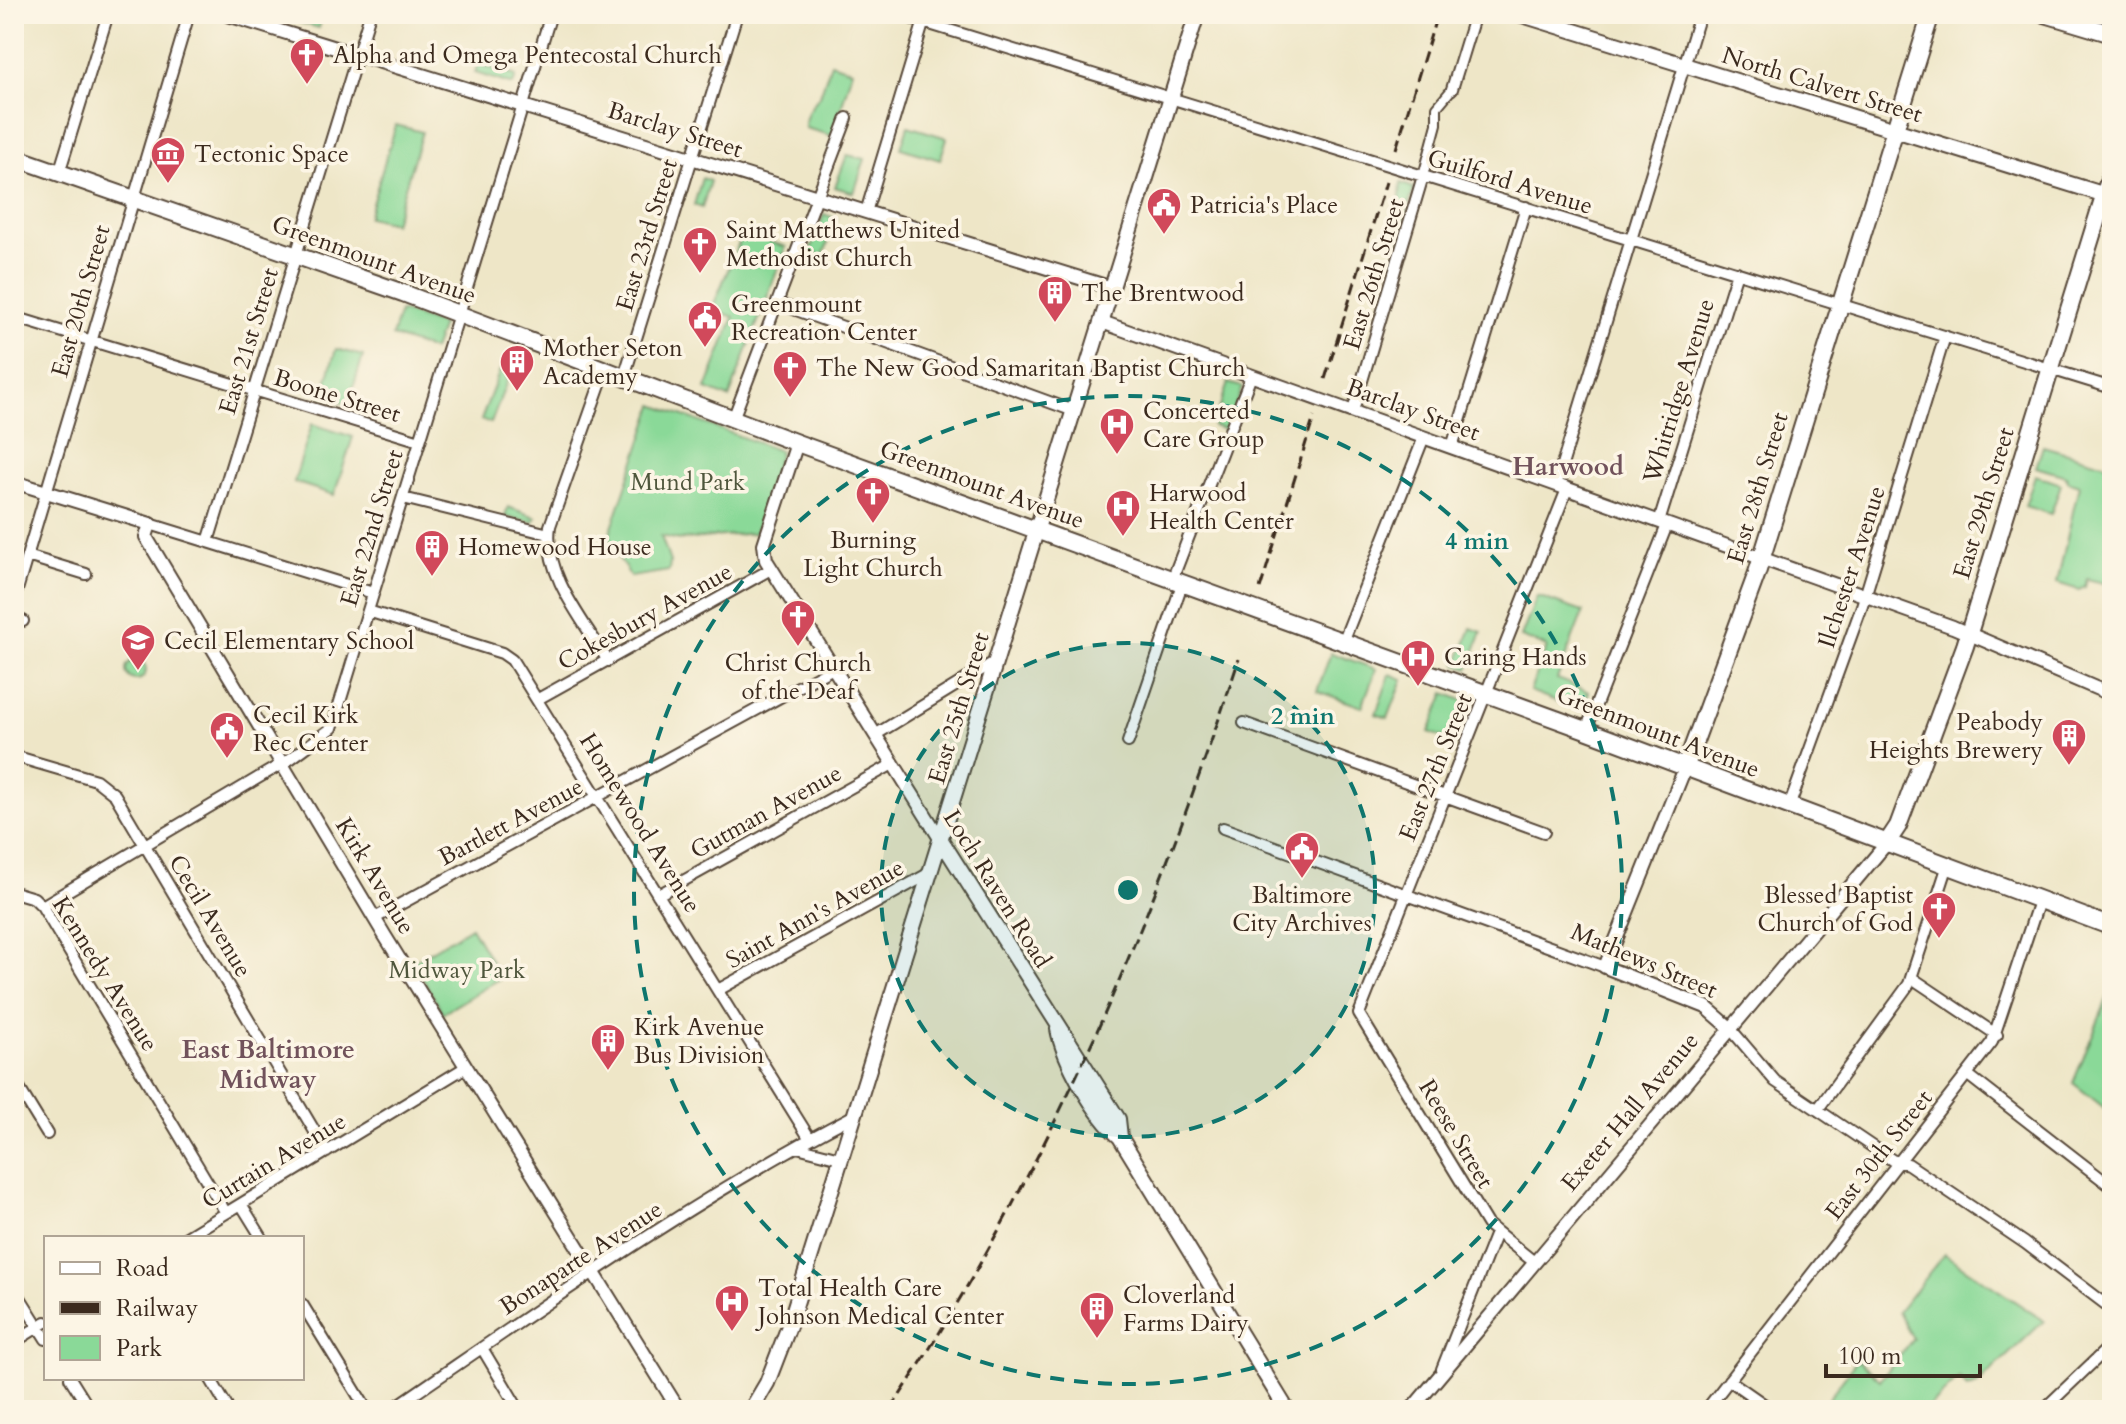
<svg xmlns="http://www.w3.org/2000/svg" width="2126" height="1424" viewBox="0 0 2126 1424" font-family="Cardo,serif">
  <rect width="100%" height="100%" fill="#fcf5e5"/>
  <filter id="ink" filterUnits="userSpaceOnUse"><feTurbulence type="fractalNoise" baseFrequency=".0125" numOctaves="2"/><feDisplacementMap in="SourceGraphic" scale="16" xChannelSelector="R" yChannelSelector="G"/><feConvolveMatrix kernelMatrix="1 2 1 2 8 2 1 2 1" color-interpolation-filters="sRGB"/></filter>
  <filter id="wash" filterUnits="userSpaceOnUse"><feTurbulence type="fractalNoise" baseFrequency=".006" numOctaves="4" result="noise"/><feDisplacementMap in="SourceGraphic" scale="32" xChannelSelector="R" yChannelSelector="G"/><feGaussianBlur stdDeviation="1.8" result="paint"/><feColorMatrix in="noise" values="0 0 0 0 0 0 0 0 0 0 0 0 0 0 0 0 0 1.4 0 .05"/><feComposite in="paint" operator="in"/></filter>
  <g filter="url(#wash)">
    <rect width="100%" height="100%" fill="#eee6c7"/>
    <path fill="#8ad998" stroke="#62825b" stroke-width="2" d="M270 14H323L319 28Z
      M831 63 852 70 833 136 805 128C804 111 814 106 820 94 825 84 827 73 831 63Z
      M479 64 516 76 513 85 475 73Z
      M396 125 422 132 394 223 368 217Z
      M908 126 947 138 940 160 901 148Z
      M847 155 865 159 854 193 835 187Z
      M702 178 710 181 702 208 694 205Z
      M1401 183 1414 188 1397 244 1390 242 1399 209Z
      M824 214 837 219 823 256 810 251Z
      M743 233 786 247 729 398 706 389 734 317 712 309Z
      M400 311 442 325 433 350 392 336Z
      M336 349 363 356 348 404 322 397Z
      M500 370 510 373 491 423 481 420Z
      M1228 383 1242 387 1226 430 1213 426Z
      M654 405 780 451 755 533 680 540 661 536 670 562 669 571 631 577 611 546 610 533Z
      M312 424 353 437 334 495 294 482Z
      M2043 446 2112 466V585L2087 579 2085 587 2079 590 2057 583 2079 485 2069 482 2066 476 2036 467Z
      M2035 475 2061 484 2051 514 2025 506Z
      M508 507 536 517 534 522 505 517Z
      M1537 596 1583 612 1557 679 1589 692 1581 711 1530 691 1547 647 1521 637Z
      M1471 628 1482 632 1468 669 1457 665Z
      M1331 653 1376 669 1362 707 1317 691Z
      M126 670a10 10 0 1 1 20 0a10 10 0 1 1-20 0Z
      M1390 674 1403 679 1388 718 1376 714Z
      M1445 693 1470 703 1455 742 1429 732Z
      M471 927 501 978 443 1013 413 962Z
      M2112 987V1114L2073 1083Z
      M1944 1254 2044 1321 1977 1384 1967 1387 1959 1378 1926 1410H1875L1865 1399 1856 1410H1820L1857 1360 1880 1380 1913 1339 1898 1312Z"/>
  </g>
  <g filter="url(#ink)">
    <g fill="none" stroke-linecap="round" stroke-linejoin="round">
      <defs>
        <path id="pedestrian" d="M1423 176 1437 124V107L1452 89"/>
        <path id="minor" d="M897 14 1362 157
          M1452 89 1475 14
          M1410 172 2112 388
          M59 173 108 14
          M866 212 926 14
          M777 303 1074 411
          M14 317 420 441
          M605 370 550 526C543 575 584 621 608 661
          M624 377 737 14
          M1353 411 1423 176
          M733 419 847 118
          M1452 447 1526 207
          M1556 485 1700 14
          M403 498 549 534
          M1659 522 1737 272
          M150 524 373 593
          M208 542 370 14
          M27 556 86 574
          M1172 580 1251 376
          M14 600 189 14
          M368 611 502 653 512 660 810 1139
          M14 618 23 621
          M1343 642 1424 437
          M538 699 771 569
          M1244 723 1544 832
          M1586 730 1667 525
          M875 735 996 661
          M1128 742 1182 584
          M14 756 96 780 115 795 327 1152
          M1789 807 1862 606 1945 336
          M1223 828 1605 967
          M14 892 34 898 42 906 226 1213
          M658 895 893 764
          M42 906 290 759 332 728 551 14
          M375 918 833 668
          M1912 978 1997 1035
          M718 990 930 873
          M1729 1027 1775 1081 1892 1160 1908 1164 2025 1243 2112 1309
          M1968 1075 2112 1187
          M14 1080 47 1134
          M1818 1109 1909 984 1947 868
          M797 1147 840 1158
          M241 1204 262 1238
          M185 1238 466 1067
          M1534 1262 1487 1224 1359 1014 1567 489
          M14 1288 46 1339
          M302 1304 367 1410
          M14 1342 46 1322
          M482 1348 519 1410
          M1442 1369 1496 1233
          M70 1378 90 1410
          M210 1378 229 1410
          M1729 1380 1772 1410
          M391 1410C542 1307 691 1200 853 1116
          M1706 1410 1992 1042 2039 901
          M2043 1410 2112 1344"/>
        <path id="tertiary" d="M225 14 1112 288
          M1102 322 1953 627 2112 695
          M797 443 764 544 766 560 941 840
          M14 482 150 524 146 537 385 936 679 1410
          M1685 768 1605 967 1706 1007 1729 1027
          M1411 1410 1886 844"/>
        <path id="secondary" d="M1519 14 2112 197
          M941 840 1118 1119 1120 1137
          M1058 1029C1064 1061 1095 1115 1120 1137L1287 1410
          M751 1410 767 1383 789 1326 1197 14"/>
        <path id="primary" d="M2045 14 2112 34
          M14 157 403 293 797 443 1586 730 2112 927
          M1685 768 1757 573 1931 14
          M1886 844 1898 826 1965 646 2112 170"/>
      </defs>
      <use href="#pedestrian" stroke="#564637" stroke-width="12"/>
      <use href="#minor" stroke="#564637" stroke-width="14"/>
      <use href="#tertiary" stroke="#564637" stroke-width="16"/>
      <use href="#secondary" stroke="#564637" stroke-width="18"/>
      <use href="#primary" stroke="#564637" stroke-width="20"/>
      <use href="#pedestrian" stroke="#fff" stroke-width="8"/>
      <use href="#minor" stroke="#fff" stroke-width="10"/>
      <use href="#tertiary" stroke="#fff" stroke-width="12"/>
      <use href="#secondary" stroke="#fff" stroke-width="14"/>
      <use href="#primary" stroke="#fff" stroke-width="16"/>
      <path stroke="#3b2a1e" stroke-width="3" stroke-dasharray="12 6" stroke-linecap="butt" d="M1396 149 1436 18
        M1325 379 1386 182
        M1260 589 1314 417
        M890 1410C1045 1178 1152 923 1239 659"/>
      <defs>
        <path id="minor-bridge" d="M1362 157 1410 172"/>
      </defs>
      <use href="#minor-bridge" stroke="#564637" stroke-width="14" stroke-linecap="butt"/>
      <use href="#minor-bridge" stroke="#fff" stroke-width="10"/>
    </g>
  </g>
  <circle cx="1128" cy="890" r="247" fill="#0f766e" fill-opacity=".12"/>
  <g fill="none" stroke="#0f766e" stroke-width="4" stroke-dasharray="14 10">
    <circle cx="1128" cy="890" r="247"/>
    <circle cx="1128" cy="890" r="494"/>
  </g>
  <defs>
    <symbol id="church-pin" viewBox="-11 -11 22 30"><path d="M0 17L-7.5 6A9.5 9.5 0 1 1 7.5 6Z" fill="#d1495b" stroke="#fcf5e5"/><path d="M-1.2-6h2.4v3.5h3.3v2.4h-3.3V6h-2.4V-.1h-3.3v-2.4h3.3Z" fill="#fff"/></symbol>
    <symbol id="museum-pin" viewBox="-11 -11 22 30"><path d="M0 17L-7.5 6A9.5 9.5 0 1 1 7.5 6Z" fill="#d1495b" stroke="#fcf5e5"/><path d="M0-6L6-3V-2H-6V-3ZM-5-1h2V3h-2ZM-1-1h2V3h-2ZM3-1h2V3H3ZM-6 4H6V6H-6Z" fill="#fff"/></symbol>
    <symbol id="civic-pin" viewBox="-11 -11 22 30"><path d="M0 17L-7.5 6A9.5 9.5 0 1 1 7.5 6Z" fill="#d1495b" stroke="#fcf5e5"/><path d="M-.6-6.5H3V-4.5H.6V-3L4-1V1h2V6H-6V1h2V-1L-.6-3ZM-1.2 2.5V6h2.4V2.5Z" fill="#fff"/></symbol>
    <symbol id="building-pin" viewBox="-11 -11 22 30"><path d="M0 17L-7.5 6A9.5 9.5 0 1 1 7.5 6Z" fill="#d1495b" stroke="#fcf5e5"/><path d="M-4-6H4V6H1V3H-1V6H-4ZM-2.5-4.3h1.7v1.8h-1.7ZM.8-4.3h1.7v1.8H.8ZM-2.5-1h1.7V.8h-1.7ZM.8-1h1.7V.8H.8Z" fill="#fff"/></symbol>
    <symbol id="hospital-pin" viewBox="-11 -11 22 30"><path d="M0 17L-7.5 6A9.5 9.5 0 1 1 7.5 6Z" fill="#d1495b" stroke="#fcf5e5"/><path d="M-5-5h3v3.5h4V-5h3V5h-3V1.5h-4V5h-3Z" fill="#fff"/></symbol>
    <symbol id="school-pin" viewBox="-11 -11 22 30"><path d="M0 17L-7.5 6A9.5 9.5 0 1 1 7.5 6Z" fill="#d1495b" stroke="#fcf5e5"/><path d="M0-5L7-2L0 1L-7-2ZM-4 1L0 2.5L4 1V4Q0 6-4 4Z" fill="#fff"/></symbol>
  </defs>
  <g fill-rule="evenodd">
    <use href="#church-pin" x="287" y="35" width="40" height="54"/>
    <use href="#museum-pin" x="148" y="134" width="40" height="54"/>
    <use href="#civic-pin" x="1144" y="185" width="40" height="54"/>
    <use href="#church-pin" x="680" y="224" width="40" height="54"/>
    <use href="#building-pin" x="1035" y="273" width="40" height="54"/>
    <use href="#civic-pin" x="685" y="298" width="40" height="54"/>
    <use href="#building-pin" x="497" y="342" width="40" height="54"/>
    <use href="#church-pin" x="770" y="348" width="40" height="54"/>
    <use href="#hospital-pin" x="1097" y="405" width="40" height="54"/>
    <use href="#church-pin" x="853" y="474" width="40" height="54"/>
    <use href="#hospital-pin" x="1103" y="487" width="40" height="54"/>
    <use href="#building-pin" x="412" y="527" width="40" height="54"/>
    <use href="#church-pin" x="778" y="597" width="40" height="54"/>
    <use href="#school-pin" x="118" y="621" width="40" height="54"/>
    <use href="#hospital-pin" x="1398" y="637" width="40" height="54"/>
    <use href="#civic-pin" x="207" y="709" width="40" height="54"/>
    <use href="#building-pin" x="2049" y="716" width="40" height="54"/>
    <use href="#civic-pin" x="1282" y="829" width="40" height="54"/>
    <use href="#church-pin" x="1919" y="889" width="40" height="54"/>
    <use href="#building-pin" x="588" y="1021" width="40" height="54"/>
    <use href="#hospital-pin" x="712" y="1282" width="40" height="54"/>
    <use href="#building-pin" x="1077" y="1289" width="40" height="54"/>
  </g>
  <g text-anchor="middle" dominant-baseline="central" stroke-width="7" stroke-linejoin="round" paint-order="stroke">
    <g font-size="24" fill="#3b2a1e" stroke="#fcf5e5" text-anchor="start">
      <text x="333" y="55">Alpha and Omega Pentecostal Church</text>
      <text x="194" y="154">Tectonic Space</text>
      <text x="1190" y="205">Patricia's Place</text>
      <text x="726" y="230">Saint Matthews United<tspan x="726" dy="28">Methodist Church</tspan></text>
      <text x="1081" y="293">The Brentwood</text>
      <text x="731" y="304">Greenmount<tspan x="731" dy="28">Recreation Center</tspan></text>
      <text x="543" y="348">Mother Seton<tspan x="543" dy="28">Academy</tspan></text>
      <text x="816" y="368">The New Good Samaritan Baptist Church</text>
      <text x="1143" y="411">Concerted<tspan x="1143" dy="28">Care Group</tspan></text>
      <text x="1149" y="493">Harwood<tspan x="1149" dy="28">Health Center</tspan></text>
      <text x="873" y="540" text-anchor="middle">Burning<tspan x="873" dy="28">Light Church</tspan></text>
      <text x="458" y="547">Homewood House</text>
      <text x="164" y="641">Cecil Elementary School</text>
      <text x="1444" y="657">Caring Hands</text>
      <text x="798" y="663" text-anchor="middle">Christ Church<tspan x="798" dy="28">of the Deaf</tspan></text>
      <text x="253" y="715">Cecil Kirk<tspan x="253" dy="28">Rec Center</tspan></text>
      <text x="2043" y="722" text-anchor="end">Peabody<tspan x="2043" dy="28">Heights Brewery</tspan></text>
      <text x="1302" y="895" text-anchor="middle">Baltimore<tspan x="1302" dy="28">City Archives</tspan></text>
      <text x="1913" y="895" text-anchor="end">Blessed Baptist<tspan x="1913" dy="28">Church of God</tspan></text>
      <text x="634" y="1027">Kirk Avenue<tspan x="634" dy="28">Bus Division</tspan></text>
      <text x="758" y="1288">Total Health Care<tspan x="758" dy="28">Johnson Medical Center</tspan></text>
      <text x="1123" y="1295">Cloverland<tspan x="1123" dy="28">Farms Dairy</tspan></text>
    </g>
    <g font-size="24" fill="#3b2a1e" stroke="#fcf5e5">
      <text transform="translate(1822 85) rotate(17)">North Calvert Street</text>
      <text transform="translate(675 130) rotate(17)">Barclay Street</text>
      <text transform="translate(1510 182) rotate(17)">Guilford Avenue</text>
      <text transform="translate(647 235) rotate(-73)">East 23rd Street</text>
      <text transform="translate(374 260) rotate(20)">Greenmount Avenue</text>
      <text transform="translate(1374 274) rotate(-73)">East 26th Street</text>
      <text transform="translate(81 301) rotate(-74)">East 20th Street</text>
      <text transform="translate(249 341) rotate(-73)">East 21st Street</text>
      <text transform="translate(1679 391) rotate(-73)">Whitridge Avenue</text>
      <text transform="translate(337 396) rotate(17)">Boone Street</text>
      <text transform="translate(1413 410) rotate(20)">Barclay Street</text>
      <text transform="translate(982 485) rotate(20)">Greenmount Avenue</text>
      <text transform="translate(1758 488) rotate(-73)">East 28th Street</text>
      <text transform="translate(1984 503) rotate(-73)">East 29th Street</text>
      <text transform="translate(372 528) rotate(-73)">East 22nd Street</text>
      <text transform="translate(1852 567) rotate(-72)">Ilchester Avenue</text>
      <text transform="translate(645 617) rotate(-29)">Cokesbury Avenue</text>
      <text transform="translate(959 708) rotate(-73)">East 25th Street</text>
      <text transform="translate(1658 732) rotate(21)">Greenmount Avenue</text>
      <text transform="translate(1436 767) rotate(-68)">East 27th Street</text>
      <text transform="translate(766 812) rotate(-29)">Gutman Avenue</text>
      <text transform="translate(511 822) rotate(-28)">Bartlett Avenue</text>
      <text transform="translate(640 823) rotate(58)">Homewood Avenue</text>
      <text transform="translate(375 876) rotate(59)">Kirk Avenue</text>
      <text transform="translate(997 889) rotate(58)">Loch Raven Road</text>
      <text transform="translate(815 914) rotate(-29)">Saint Ann's Avenue</text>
      <text transform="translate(210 916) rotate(59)">Cecil Avenue</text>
      <text transform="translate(1644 961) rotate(23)">Mathews Street</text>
      <text transform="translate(105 974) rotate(58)">Kennedy Avenue</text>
      <text transform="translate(1630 1112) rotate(-50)">Exeter Hall Avenue</text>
      <text transform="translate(1456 1134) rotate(59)">Reese Street</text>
      <text transform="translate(1879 1155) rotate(-52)">East 30th Street</text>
      <text transform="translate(274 1161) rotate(-31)">Curtain Avenue</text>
      <text transform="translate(581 1258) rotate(-33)">Bonaparte Avenue</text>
    </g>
    <g font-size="24" fill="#4f563c" stroke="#fcf5e5">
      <text x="688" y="482">Mund Park</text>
      <text x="457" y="970">Midway Park</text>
    </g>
    <g font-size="26" font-weight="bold" fill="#71525b" stroke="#fcf5e5">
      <text x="1568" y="466">Harwood</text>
      <text x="268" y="1049">East Baltimore<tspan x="268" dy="30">Midway</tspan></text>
    </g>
  </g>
  <circle cx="1128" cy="890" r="12" fill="#0f766e" stroke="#fcf5e5" stroke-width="4"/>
  <g font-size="24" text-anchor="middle" font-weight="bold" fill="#0f766e" stroke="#fcf5e5" stroke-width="7" stroke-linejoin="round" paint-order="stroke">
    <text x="1477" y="549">4 min</text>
    <text x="1303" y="724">2 min</text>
  </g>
  <rect width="2126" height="1424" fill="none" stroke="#fcf5e5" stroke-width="48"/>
  <rect x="44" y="1236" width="260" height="144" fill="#fcf5e5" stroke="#afa495" stroke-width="2"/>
  <rect x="60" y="1262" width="40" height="12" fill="#ffffff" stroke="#afa495" stroke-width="2"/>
  <text x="116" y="1276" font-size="24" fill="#3b2a1e">Road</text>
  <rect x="60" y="1302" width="40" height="12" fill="#3b2a1e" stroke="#afa495" stroke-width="2"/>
  <text x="116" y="1316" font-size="24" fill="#3b2a1e">Railway</text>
  <rect x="60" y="1336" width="40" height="24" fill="#8ad998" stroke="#afa495" stroke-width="2"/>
  <text x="116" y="1356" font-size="24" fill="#3b2a1e">Park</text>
  <path d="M1826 1364v12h154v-12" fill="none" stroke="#3b2a1e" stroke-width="4"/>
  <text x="1838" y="1364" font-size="24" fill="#3b2a1e" stroke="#fcf5e5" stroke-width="6" paint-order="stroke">100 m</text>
</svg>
